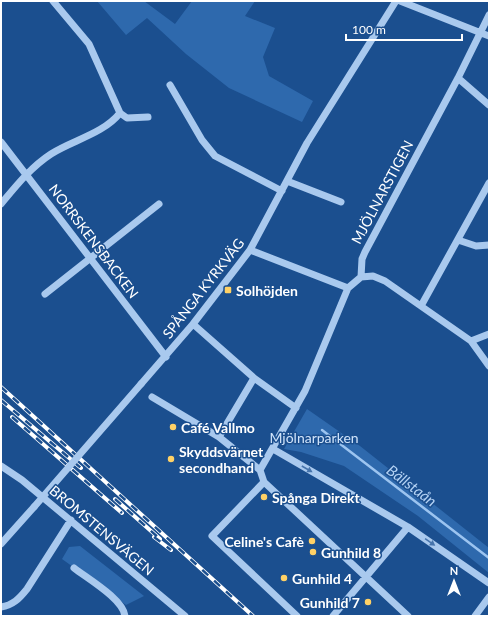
<svg xmlns="http://www.w3.org/2000/svg" width="490" height="617" viewBox="0 0 490 617" font-family="Lato,sans-serif">
  <rect width="100%" height="100%" fill="#1b4f8f"/>
  <path fill="#2e69ad" d="M97 1H144L175 24 192 1H255L245 16 275 28 263 57 269 76 313 101 302 122 229 88 186 54 147 18 126 35Z
    M307 409 360 446 489 548V573L418 516 344 466 301 452 284 449Z
    M80 546 144 596 126 605 62 559 69 547Z"/>
  <g fill="none" stroke-linecap="round" stroke-linejoin="round">
    <path stroke="#9cc4f0" stroke-width="2.5" d="M322 430 489 558"/>
    <path stroke="#a9c9ee" stroke-width="7" d="M53 1 89 44 120 113 127 118 148 117
      M400 1 489 36
      M458 78 489 105
      M170 85 202 140 215 156 282 191
      M1 142 166 357
      M287 181 341 202
      M1 204C16 186 31 167 51 154 73 140 103 134 120 113
      M458 240 476 246 489 245
      M250 250 348 288
      M361 277 373 276 385 281 471 341 489 366
      M45 294 159 204
      M421 306 489 183
      M193 324 254 378 296 408
      M471 341 489 334
      M141 384 193 324 250 250 307 143 396 1
      M152 397 219 437 260 470 264 482 408 616
      M219 437 254 378
      M273 449 408 527 489 583
      M1 466 22 480 185 616
      M260 470 305 391 348 288 361 277 362 259 365 252 458 78 489 15
      M264 482 212 536 297 616
      M1 544 34 507
      M74 568C88 579 123 599 125 616
      M1 607C13 605 19 599 27 589L71 520
      M333 616 408 527
      M475 616 489 597"/>
    <defs>
      <path id="rail" d="M1 387 253 616
        M1 400 81 468
        M12 417 122 513
        M115 499 160 539
        M154 537 171 550"/>
    </defs>
    <use href="#rail" stroke="#fff" stroke-width="4"/>
    <use href="#rail" stroke="#1b4f8f" stroke-width="2.5" stroke-dasharray="8" stroke-linecap="butt"/>
    <path stroke="#a9c9ee" stroke-width="7" d="M34 507 141 384"/>
  </g>
  <defs><path id="oneway-solid" d="M-6-.8H1V-3.2L6.5 0L1 3.2V.8H-6Z"/></defs>
  <g fill="#4674ac">
    <use href="#oneway-solid" transform="translate(307 469) rotate(30)"/>
    <use href="#oneway-solid" transform="translate(430 542) rotate(35)"/>
  </g>
  <g fill="#ffd166" stroke="#1b4f8f" stroke-width="1.5">
    <rect x="224" y="286" width="8" height="8" rx="2"/>
    <circle cx="173" cy="427" r="4"/>
    <circle cx="171" cy="459" r="4"/>
    <circle cx="264" cy="497" r="4"/>
    <circle cx="312" cy="541" r="4"/>
    <circle cx="313" cy="552" r="4"/>
    <circle cx="284" cy="578" r="4"/>
    <circle cx="368" cy="602" r="4"/>
  </g>
  <g text-anchor="middle" dominant-baseline="central" stroke-width="3" stroke-linejoin="round" paint-order="stroke">
    <g font-size="14" fill="#fff" stroke="#1b4f8f">
      <text transform="translate(382 192) rotate(-62)">MJÖLNARSTIGEN</text>
      <text transform="translate(94 241) rotate(53)">NORRSKENSBACKEN</text>
      <text transform="translate(203 288) rotate(-52)">SPÅNGA KYRKVÄG</text>
      <text transform="translate(102 530) rotate(40)">BROMSTENSVÄGEN</text>
    </g>
    <g font-size="14" font-weight="bold" fill="#fff" stroke="#1b4f8f" text-anchor="start">
      <text x="236" y="290">Solhöjden</text>
      <text x="181" y="427">Café Vallmo</text>
      <text x="179" y="451">Skyddsvärnet<tspan x="179" dy="16">secondhand</tspan></text>
      <text x="272" y="497">Spånga Direkt</text>
      <text x="304" y="541" text-anchor="end">Celine's Cafè</text>
      <text x="321" y="552">Gunhild 8</text>
      <text x="292" y="578">Gunhild 4</text>
      <text x="360" y="602" text-anchor="end">Gunhild 7</text>
    </g>
    <g font-size="14" fill="#cfe3fa" stroke="#1b4f8f">
      <text x="314" y="437">Mjölnarparken</text>
    </g>
    <g font-size="15" font-style="italic" fill="#b5d3f5" stroke="#1b4f8f">
      <text transform="translate(412 485) rotate(37)">Bällstaån</text>
    </g>
  </g>
  <rect width="490" height="617" fill="none" stroke="#ffffff" stroke-width="4"/>
  <g transform="translate(454 581)" stroke="#1b4f8f" stroke-width="3" paint-order="stroke">
  <path d="M0-3L7 15L0 10L-7 15Z" fill="#ffffff"/>
  <text y="-6" font-size="11" font-weight="bold" text-anchor="middle" fill="#ffffff">N</text>
  </g>
  <path d="M346 34v6h116v-6" fill="none" stroke="#ffffff" stroke-width="2"/>
  <text x="352" y="34" font-size="12" fill="#ffffff" stroke="#1b4f8f" stroke-width="3" paint-order="stroke">100 m</text>
</svg>
